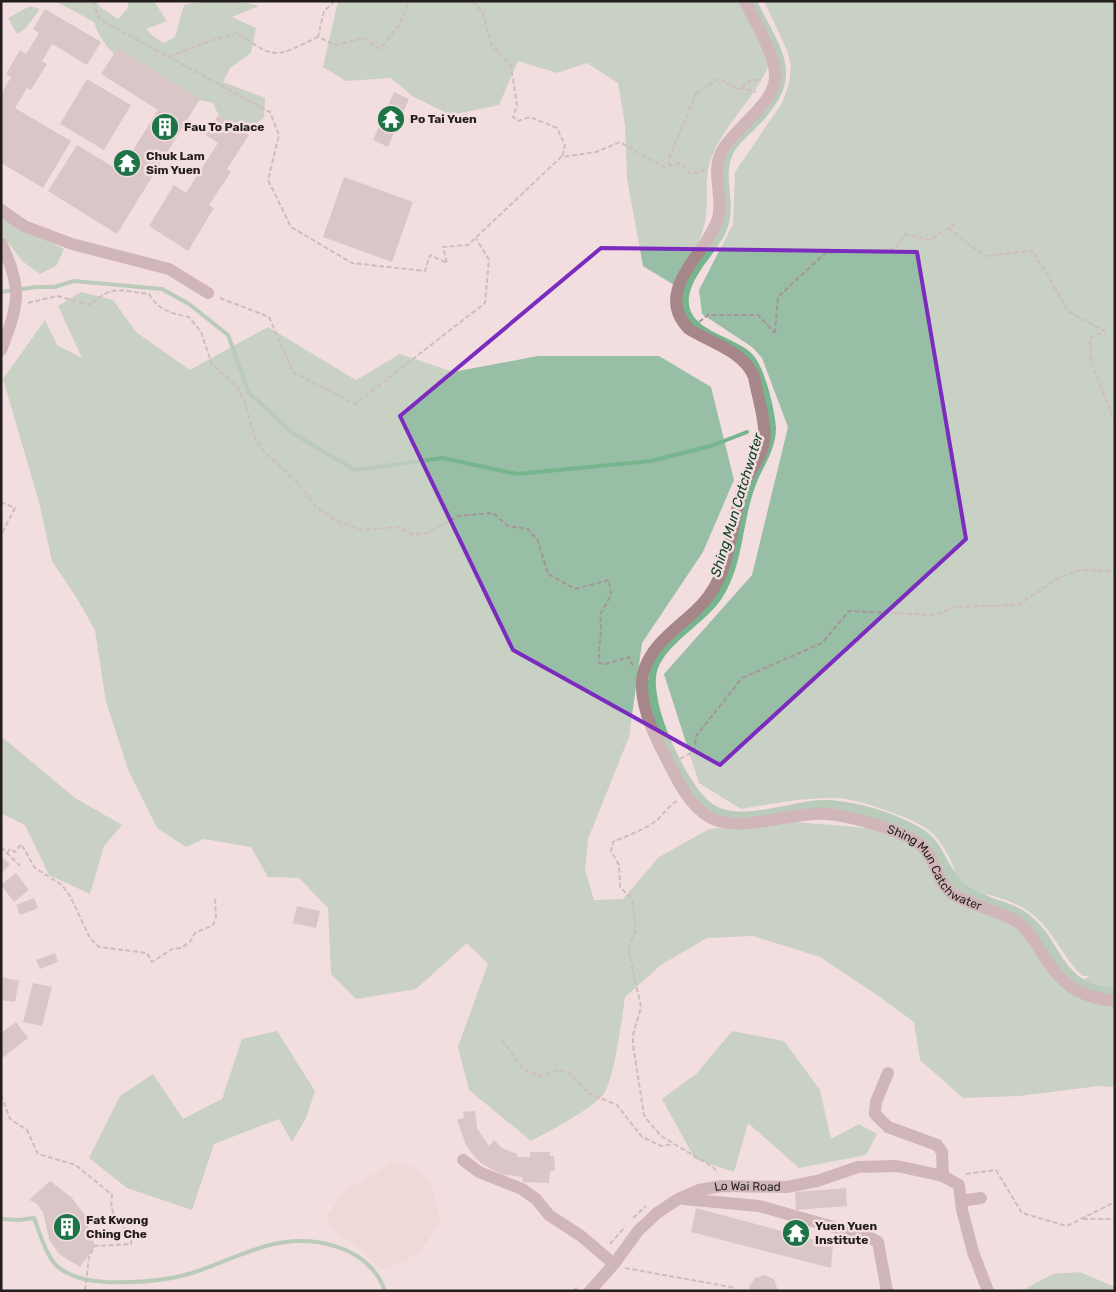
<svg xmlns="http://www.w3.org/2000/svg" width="1116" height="1292" viewBox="0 0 1116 1292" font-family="Rubik,sans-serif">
  <rect width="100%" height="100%" fill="#f3dedf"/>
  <path fill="#edced0" d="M394 1162 416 1168 432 1186 441 1222 422 1249 406 1261 381 1270 358 1247 333 1230 326 1217 343 1192Z"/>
  <path fill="#98bfa5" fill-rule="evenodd" d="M55 1H96L100 7 118 19 128 8V1H154L167 21 146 29 154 37 164 43 175 37 184 5C205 0 238 0 259 6L232 17 256 28 251 53 230 68 223 82 265 98 264 118 254 125 226 131 213 103C169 94 108 67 94 22Z
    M338 1H739L762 43 768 67C753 102 719 129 709 166 705 182 708 200 706 216 703 241 686 264 674 285L643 266 627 179 625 125 618 83 587 63 557 73 518 61 499 105 451 115 412 96 391 78 346 81 323 67Z
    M764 1H1115V1087L1099 1086 1019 1096 963 1098 920 1060 914 1022 880 997 820 957 753 936 707 938 661 965 625 997C622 1017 614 1082 603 1095 590 1110 550 1131 531 1141L469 1090 458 1047 488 964 467 943 416 989 356 999 331 974 328 908 299 878 268 877 251 847 204 839 186 847 157 828 129 772 106 702 95 630 76 597 52 561 39 502 3 379 45 320 57 345 82 358 58 306 81 292 113 300 136 332 190 370 268 327 356 380 400 354 453 372 538 356H659L711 387 734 480 703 552 642 643 629 737 588 839 585 869 594 900 623 899 659 857 709 829 784 821 892 830 955 871C950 857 940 838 927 829 910 817 858 799 837 798 804 797 772 804 741 809L699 783 664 674 752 575 788 427 762 358 752 347 702 314 699 290 733 224 735 172 782 103 789 84 791 65 787 50ZM985 894C1012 900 1034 910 1050 933 1061 948 1069 964 1083 976H1089L1077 985 1031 930Z
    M30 6 40 9 25 29 17 34 8 18Z
    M1 217 64 249 57 265 40 274 22 261 1 233Z
    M1 736 75 798 122 825 104 846 90 894 49 875 25 825 1 813Z
    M277 1031 315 1091 306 1118 292 1142 279 1119 214 1144 192 1210 127 1188 89 1158 120 1096 153 1074 183 1119 222 1099 242 1039Z
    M732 1031 784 1041 820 1090 831 1139 859 1124 877 1134 866 1155 799 1168 748 1123 734 1172 695 1159 662 1099 696 1074Z
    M1080 1272 1115 1287V1291H1021L1053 1274Z"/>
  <path fill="#76b58d" d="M748 1H757C784 55 806 76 757 127 748 136 735 146 731 159 723 184 739 207 724 236 714 255 692 275 689 297 685 332 735 335 753 355 765 368 775 410 776 428 776 451 762 467 755 487 741 525 744 567 720 601 703 624 668 643 658 668 646 698 686 783 710 802 738 825 793 799 827 800 857 801 895 813 921 828 944 841 946 867 964 883 982 899 1008 899 1027 913 1065 941 1057 983 1115 988V999L1070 983 1038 940 968 899 951 886 935 855 856 816 743 820 718 817 695 800 661 740 646 691 652 660 707 603 746 488 763 455 757 374 687 320 682 311V288L716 229 721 162 776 85Z"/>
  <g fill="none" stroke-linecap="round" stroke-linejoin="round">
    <path stroke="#76b58d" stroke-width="4" d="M1 292 36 287H54L74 281 162 289 189 304 228 335 249 393 294 434 355 470 443 458 517 474 651 461 711 446 747 432
      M1 1219 19 1220 34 1218C40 1233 45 1253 56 1265 69 1278 89 1281 106 1282 135 1283 163 1282 192 1273 217 1265 241 1253 266 1246 310 1234 368 1244 385 1291"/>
  </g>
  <path fill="#bea9aa" d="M45 9 101 42 87 65 52 44 42 61 47 64 31 90 27 88 15 108 71 141 43 188 1 163V94L11 77 6 74 20 50 26 54 39 33 33 29Z
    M118 48 200 99 117 234 48 191 77 145 120 171 158 110 101 74Z
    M87 79 131 105 104 150 60 124Z
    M394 92 409 99 388 147 373 140Z
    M218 115 249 135 227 169 231 172 209 205 214 208 188 251 149 226 174 185 186 193 218 143 206 135Z
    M344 177 413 202 392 262 323 237Z
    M1 857 10 864 1 874Z
    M16 873 29 890 14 902 1 885Z
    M34 898 38 908 20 915 16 905Z
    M297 906 320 911 316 928 293 923Z
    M55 953 58 962 40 969 36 960Z
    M1 977 19 981 15 1002 1 1000Z
    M33 983 52 987 42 1026 23 1022Z
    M16 1022 28 1038 1 1059V1033Z
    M475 1111 477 1128 489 1146 494 1140 502 1148 517 1154V1157H530V1152H550V1156H554L555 1171H550L549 1183 523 1182 522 1177 501 1174 482 1164 473 1155 466 1145 457 1120 464 1118 463 1112Z
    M50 1181 72 1198 84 1214 95 1246 80 1267 59 1254 49 1239 43 1212 36 1203 29 1200Z
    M846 1188 847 1206 796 1210 795 1192Z
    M696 1208 833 1245 831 1268 691 1232Z
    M765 1275 774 1279 778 1291H750L749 1287 755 1278Z"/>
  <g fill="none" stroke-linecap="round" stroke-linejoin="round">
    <path stroke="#a59596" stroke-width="2" stroke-dasharray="5 2.5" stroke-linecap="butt" d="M93 1 99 19 270 112 279 135 268 180 291 227 352 263 425 271 430 255 447 263 443 247 468 245 561 157 596 152 620 142 664 167 679 163 691 174 702 171 705 168
      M126 1H130
      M335 1 324 11 318 37 336 45 364 38 380 49 400 24 409 1
      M473 1 483 13 491 44 511 67 517 105 513 117 518 121 530 117 557 128 565 145 562 157
      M169 57 198 45 237 33C278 61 275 57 318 37
      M742 88 751 80H761
      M696 94 719 78 739 90 742 88 756 92
      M670 166 668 161 697 91
      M220 298 269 317 293 372 355 404 485 303 489 260 476 238
      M28 303 57 296 91 305C111 284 122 291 149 294 159 311 171 313 189 317L201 332 212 365 236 385 244 400 255 438 264 452 296 481 317 508 339 522 363 530 397 527 412 534 428 533 458 516 493 513 508 526 528 529 538 541 548 574 575 589 609 580 611 595 600 615C603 633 598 645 599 663L606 664 629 657 633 666
      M699 322 708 315H758L775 333
      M775 333 778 297 825 253 895 249 905 234 929 240 954 224 950 229 984 256 1033 251 1069 312 1105 331 1090 338 1091 361 1115 423
      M1 502 15 508 1 535
      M680 759 694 751 696 736 742 678 822 643 849 611 934 615 955 607 1018 605 1058 578 1080 570 1115 571
      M677 801C664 809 664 816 653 823 641 831 626 836 613 842L611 851 619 865 620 887 632 899 636 930 628 948 641 1007 633 1035V1045L644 1115 649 1122 661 1136 713 1167 718 1173
      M1 847 20 866
      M7 853 10 849 15 852 21 844 35 868 62 885 70 896 90 938 99 947 147 953 152 962 172 949 181 948 190 942 195 933 213 925 216 917 215 897
      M502 1040 524 1070 541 1076 558 1070 570 1073 588 1093 617 1105 642 1137 661 1146 673 1144
      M1 1095 10 1119 27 1130 38 1154 76 1165 112 1195C109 1216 118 1222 132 1236L131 1244 95 1246 89 1256 85 1291
      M966 1174 996 1170 1022 1213 1067 1226 1115 1202
      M633 1218 646 1206
      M1083 1219H1115
      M610 1244 625 1227
      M625 1268 736 1288
      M573 1291 579 1286"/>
    <g stroke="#a78689" stroke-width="12">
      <path id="s1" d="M745 1C755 23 776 55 775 78 773 105 735 127 722 151 710 172 724 196 718 218 708 253 651 290 689 329 711 343 744 351 754 377 757 395 767 425 764 442 762 457 750 470 744 484 730 524 733 571 702 604 682 626 650 643 643 674 638 699 652 731 663 752 675 775 687 805 711 818 738 832 784 815 815 814 839 812 890 827 912 839 937 853 933 877 952 894 973 906 999 910 1019 923 1028 930 1034 940 1040 950 1059 982 1076 997 1115 1001"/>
      <path d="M1 210 24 226 72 244 169 269 208 293"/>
      <path d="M1 243C23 288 19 304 1 350"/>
      <path d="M888 1073 876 1102 875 1114 888 1127 937 1145 942 1152 943 1176"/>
      <path d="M463 1160 479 1172 522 1189 536 1199 549 1215 581 1236 614 1264"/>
      <path d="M683 1199 759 1206 869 1237 878 1242 887 1291"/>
      <path d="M961 1201 981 1198"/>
      <path id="s2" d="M590 1291 614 1264 638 1231 657 1213 678 1199 699 1190 722 1186 787 1187 817 1181 858 1167 897 1166 943 1176 959 1185 962 1210 973 1252 988 1291"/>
    </g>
  </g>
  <path d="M0 0H1116V1292H0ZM601 248 917 252 966 539 720 765 513 650 400 416Z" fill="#f3dedf" fill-opacity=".55" fill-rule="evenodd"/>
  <path fill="none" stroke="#7b2cbf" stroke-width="4" stroke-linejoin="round" d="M601 248 917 252 966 539 720 765 513 650 400 416Z"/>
  <defs>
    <symbol id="temple-disc" viewBox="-11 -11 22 22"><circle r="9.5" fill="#1f7447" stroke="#f3dedf"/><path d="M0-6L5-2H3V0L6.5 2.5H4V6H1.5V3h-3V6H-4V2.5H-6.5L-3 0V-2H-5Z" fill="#fff"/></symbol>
    <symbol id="building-disc" viewBox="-11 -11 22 22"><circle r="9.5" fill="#1f7447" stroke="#f3dedf"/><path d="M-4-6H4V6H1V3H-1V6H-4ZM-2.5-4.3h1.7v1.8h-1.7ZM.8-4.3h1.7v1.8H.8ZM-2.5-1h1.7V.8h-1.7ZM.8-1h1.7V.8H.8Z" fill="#fff"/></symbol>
  </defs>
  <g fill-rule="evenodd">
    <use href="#temple-disc" x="375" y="103" width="32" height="32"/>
    <use href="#building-disc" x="149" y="111" width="32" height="32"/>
    <use href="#temple-disc" x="111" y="147" width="32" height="32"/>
    <use href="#building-disc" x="51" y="1211" width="32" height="32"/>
    <use href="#temple-disc" x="780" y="1217" width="32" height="32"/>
  </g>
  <g text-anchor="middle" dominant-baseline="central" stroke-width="5" stroke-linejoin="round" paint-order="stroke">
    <g font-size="12" font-weight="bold" fill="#241d1d" stroke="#f3dedf" text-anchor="start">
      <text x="410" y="119">Po Tai Yuen</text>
      <text x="184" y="127">Fau To Palace</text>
      <text x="146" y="156">Chuk Lam<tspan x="146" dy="14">Sim Yuen</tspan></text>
      <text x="86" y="1220">Fat Kwong<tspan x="86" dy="14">Ching Che</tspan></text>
      <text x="815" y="1226">Yuen Yuen<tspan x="815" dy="14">Institute</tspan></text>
    </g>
    <g font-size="12" fill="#241d1d" stroke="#f3dedf">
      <text stroke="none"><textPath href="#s1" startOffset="1194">Shing Mun Catchwater</textPath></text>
      <text stroke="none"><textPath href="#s2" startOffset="200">Lo Wai Road</textPath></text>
    </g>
    <g font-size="14" font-style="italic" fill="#0e4025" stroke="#f3dedf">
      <text transform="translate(737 505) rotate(-73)">Shing Mun Catchwater</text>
    </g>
  </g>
  <rect width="1116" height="1292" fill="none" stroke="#241d1d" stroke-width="5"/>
</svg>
